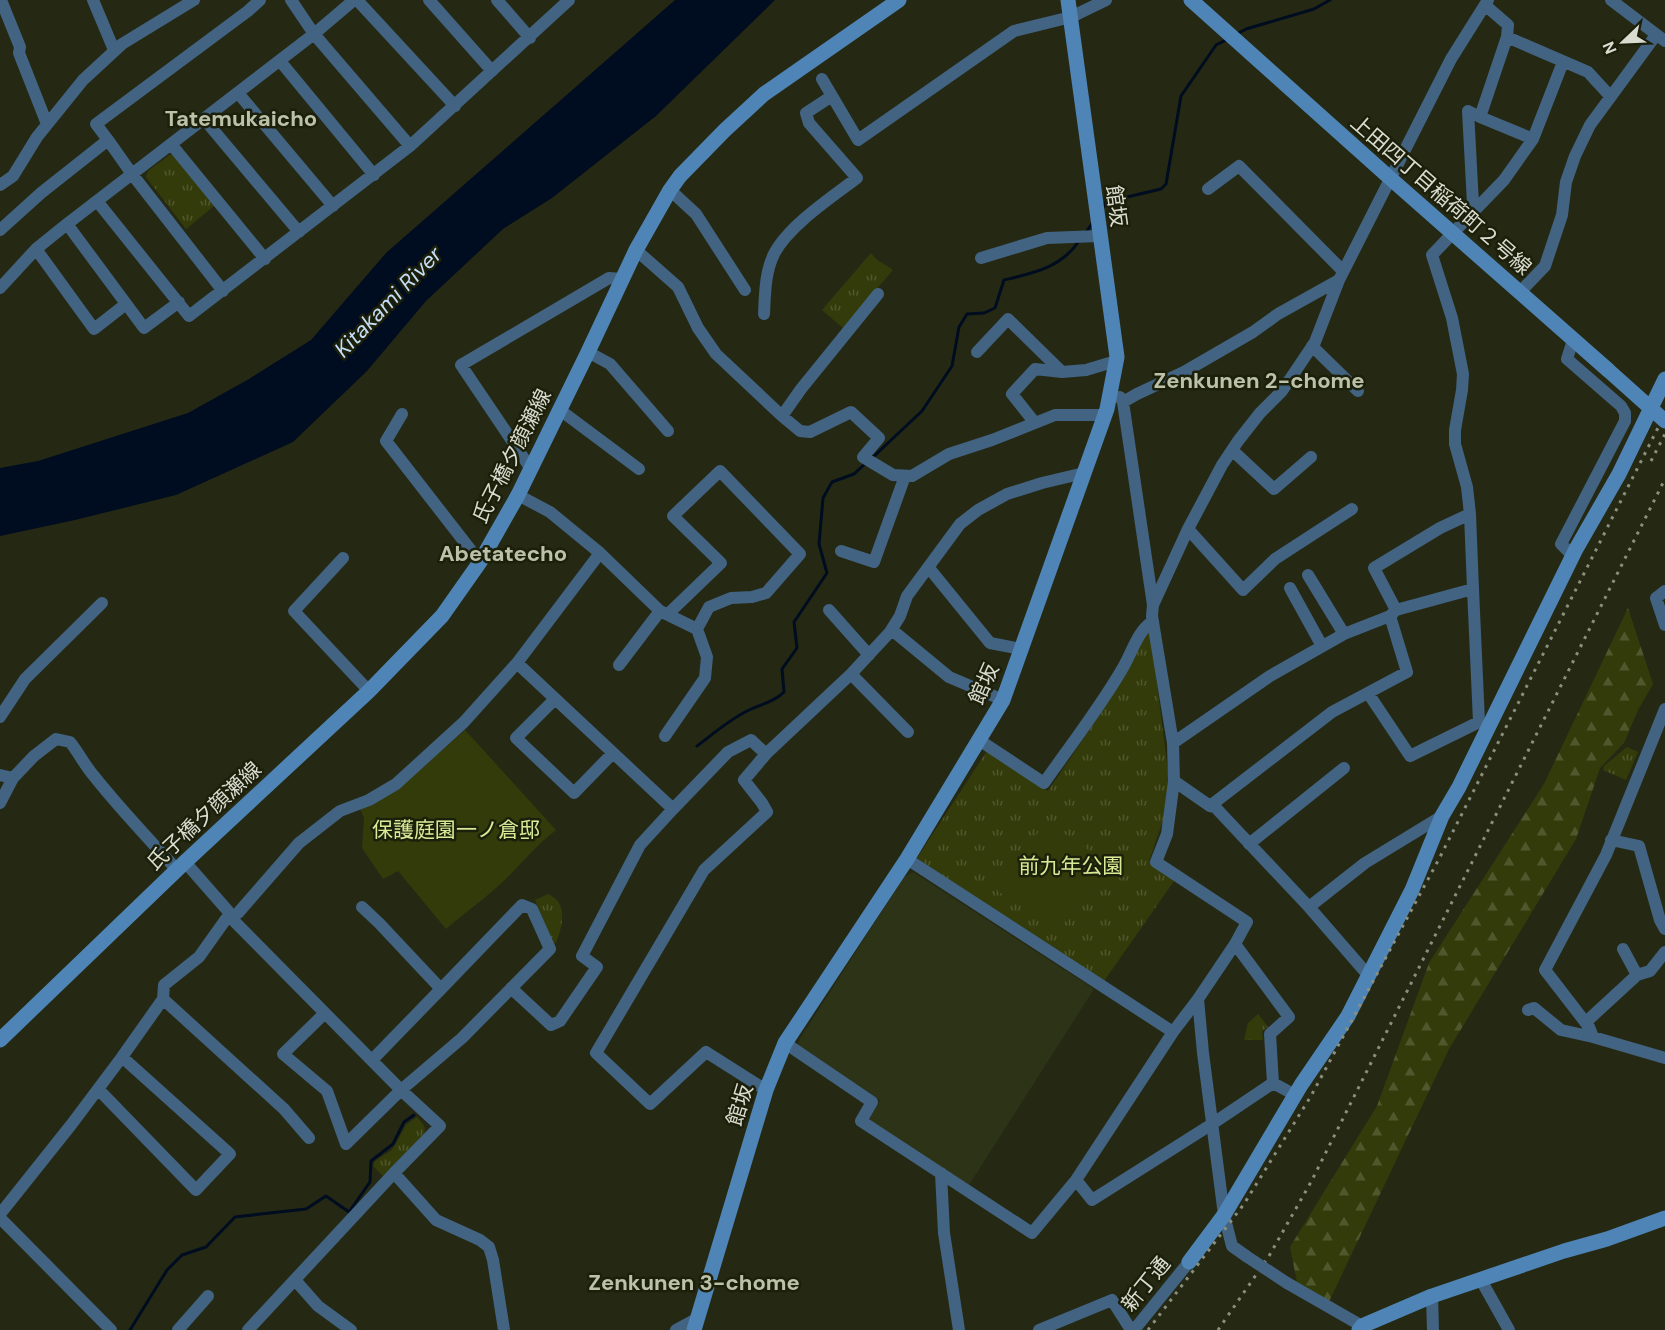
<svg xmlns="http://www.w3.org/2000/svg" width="1665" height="1330" viewBox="0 0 1665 1330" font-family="'DM Sans','Noto Sans JP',sans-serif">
  <defs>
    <pattern id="grass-tufts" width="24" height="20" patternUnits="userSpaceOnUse" patternTransform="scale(1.5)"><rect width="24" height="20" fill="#333b0a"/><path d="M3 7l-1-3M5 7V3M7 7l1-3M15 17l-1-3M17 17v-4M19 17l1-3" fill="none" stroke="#50572d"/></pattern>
    <pattern id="forest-firs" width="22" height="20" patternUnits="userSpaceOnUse" patternTransform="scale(1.5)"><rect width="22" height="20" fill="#333b0a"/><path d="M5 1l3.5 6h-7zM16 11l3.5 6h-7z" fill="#50572d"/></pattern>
  </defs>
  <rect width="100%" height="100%" fill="#252914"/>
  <path fill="#2d3316" d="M913 872 1094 989 969 1185 868 1120 880 1100 798 1045 799 1040 904 877Z"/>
  <path fill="url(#grass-tufts)" d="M171 154 176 156 214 206 186 229 146 177 148 171Z
    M871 253 876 259 893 270 843 328 822 310Z
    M1150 628 1168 772 1167 809 1149 861 1174 881 1104 981 974 898 917 858 987 751 1048 791 1101 713Z
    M1627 747 1638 752 1626 780 1603 770 1604 766Z
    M548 894C552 896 557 899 559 903 566 915 560 935 554 946L535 900Z
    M1258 1014 1268 1027 1262 1031 1263 1040H1244L1248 1023Z
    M417 1117C421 1122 427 1126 424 1134L383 1176 373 1166 375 1161 392 1150 406 1125Z"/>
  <path fill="url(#forest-firs)" d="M1628 608 1653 684 1638 710 1624 743 1600 768 1576 839 1449 1049 1325 1310 1298 1287 1290 1247 1377 1106 1429 963 1544 784Z"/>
  <path fill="#333b0a" d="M465 730 556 830C539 843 525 859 510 875 490 895 467 911 446 929L398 871 383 879 362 848 364 818 360 809 396 790Z
    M1046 821 1106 862 1062 926 997 891Z"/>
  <path fill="#000c1f" d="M675 0H775L656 116 552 198 503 229 426 301 367 371 293 442 176 495 75 520 0 536V468L38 461 188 413 249 379 311 340 386 253Z"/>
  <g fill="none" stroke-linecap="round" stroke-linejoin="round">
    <path stroke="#000c1f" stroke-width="3" d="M1237 34 1246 29 1314 9 1330 0
      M1102 209 1106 202 1161 189 1166 184 1181 96 1216 45 1228 39
      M1085 234 1093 222
      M872 458 922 411 952 366 959 327 967 314 984 313 995 308 1004 280C1033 273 1061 268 1079 241
      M697 746C713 734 729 720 747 711 760 704 773 703 784 692L782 669 797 648 794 622 827 573 819 544 823 498 832 482 854 474 867 462
      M130 1330 167 1270 182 1255 206 1247 235 1217 306 1209 326 1196 349 1212 370 1182 371 1161 393 1144 404 1122 414 1115"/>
    <path stroke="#426382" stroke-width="12" d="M1 0 20 47 19 53 47 124
      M93 0 114 50
      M291 0 314 34 410 146
      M357 0 455 106
      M429 0 492 71
      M497 0 530 38
      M1611 0 1665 41
      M1485 5 1508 25 1507 37 1588 72 1610 96
      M280 61 374 175
      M822 79 858 140 1014 31 1071 17 1106 0
      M238 93 333 206
      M1480 117 1507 37
      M204 119 299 232
      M108 140 96 124 248 11 260 0
      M171 144 265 259
      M0 185 13 176 37 137 83 80 122 44 194 0
      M1208 189 1239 166 1343 271
      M670 190 696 214 745 290
      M97 201 189 316 410 146 569 0
      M1475 210 1504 180 1533 139
      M67 224 144 328 179 302
      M0 230 41 193 108 140 132 174 223 291
      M36 249 94 329 126 304
      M636 250 678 287 698 328 716 354 782 416 801 389 878 294
      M981 258 1047 238 1099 236
      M0 288 36 249 67 224 314 34 354 0
      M1520 292 1545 266 1562 215 1566 182 1575 156 1590 125 1656 35
      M764 314C765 294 765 272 774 254 788 226 832 197 857 178L809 123 806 113 832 96
      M1312 346 1358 391
      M588 352 610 364 668 431
      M977 352 1008 319 1062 372 1086 370 1116 361
      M1062 372 1035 369 1012 394 1035 423 1055 415H1105
      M1120 397 1123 402 1137 394 1184 372 1253 332 1278 314 1339 280
      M1123 402 1153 605 1152 616 1173 743 1174 781 1167 834 1156 862 1247 922 1235 944 1198 999 1203 1053 1224 1215 1232 1246 1246 1256
      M560 410 639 469
      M402 414 386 441 480 562
      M782 416 800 431 810 432 851 412 879 438 863 457 893 475 912 476 949 454 992 440 1035 423
      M1232 450 1274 489 1311 457
      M531 469 461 365 609 278 622 279
      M1188 529 1243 590 1275 559 1352 509
      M841 551 874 562 905 476
      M600 553 660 611 697 629
      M1573 556 1561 544 1625 421V413L1621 406 1567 359 1573 340
      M343 558 294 611 369 691
      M929 568 990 643 1021 649
      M1308 575 1344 634
      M1290 588 1322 646
      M1665 591 1656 598 1665 625
      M1153 605 1188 529 1222 465 1238 441 1260 413 1282 391 1315 342 1339 280 1451 59 1488 0
      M829 610 869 655
      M1396 610 1374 568 1440 528 1470 514
      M892 630 949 677 1003 700
      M517 663 673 809
      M619 665 660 611
      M851 674 908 732
      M1368 693 1410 756 1479 722 1473 589
      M555 699 516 738 574 793 613 753
      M0 717 25 679 102 603
      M665 736 705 678 707 657 697 629 709 607 731 598 752 597 766 593 800 554 720 471 673 516 721 563 668 614
      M979 740 1044 783C1070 746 1098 710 1121 671 1132 654 1136 632 1153 621
      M1173 743 1270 676 1344 634 1390 616 1396 610 1473 589 1470 514 1467 487 1455 444V430L1462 390 1463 374 1452 318 1432 255 1475 210 1473 204 1468 111 1480 117 1533 139 1563 62
      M0 775 13 778
      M1174 781 1210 806 1215 807 1309 907 1368 975
      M0 803 13 778 34 756 56 739 70 742C79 753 85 766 94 776 120 809 149 839 177 870
      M1210 806 1332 712 1407 672 1390 616
      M1611 840 1639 846 1660 920 1665 929
      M1249 844 1344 768
      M907 859 1173 1032
      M185 862 228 911 235 922 401 1090 440 1126 394 1173 248 1330
      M362 907 379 923 441 989 372 1060
      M1309 907 1365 863 1442 816
      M1623 949 1637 975 1650 971 1665 952
      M511 988 551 1025 560 1021 597 967 582 956 640 845 673 809 728 752 751 740 766 754
      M163 999 284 1109 309 1138
      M1528 1010 1534 1008 1561 1030 1593 1037 1589 1027 1545 970 1606 855 1665 709
      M325 1013 283 1054 327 1091 346 1144 401 1090 462 1038 550 949 532 909 522 905 441 989
      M1586 1022 1637 975
      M1593 1037 1665 1058
      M785 1043 872 1102 861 1121 1032 1233 1076 1180 1173 1032 1198 999
      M1273 1083 1295 1095
      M98 1089 196 1190 230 1154 122 1057
      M766 1090 706 1052 650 1104 596 1053 704 870 767 812 762 803 744 780 766 754 851 674 890 632 900 616 907 596 960 524 978 510 1007 494 1042 483 1084 473
      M394 1173 436 1220 480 1240 489 1247 493 1260 504 1330
      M941 1173 944 1233 959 1330
      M1076 1180 1092 1200 1212 1124 1273 1083 1270 1034 1289 1017 1235 944
      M0 1214 71 1125 122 1057 163 999 164 985 199 957 226 919 238 913 299 843 340 811 369 800 396 784 464 722 517 663 600 553 550 512 518 495
      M0 1218 111 1330
      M295 1280 318 1306 351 1330
      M1481 1280 1509 1330
      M1287 1283 1362 1326
      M1432 1296 1433 1330
      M178 1330 208 1296
      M676 1330 698 1318
      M1039 1330 1112 1300 1131 1330
      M1134 1330 1189 1262"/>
    <path stroke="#4f85b6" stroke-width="15" d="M1191 0 1391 179 1608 370
      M0 1040 185 862 369 691 442 616 480 562 518 495 588 352 636 250 670 190 680 176 725 130 764 94 899 0
      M1189 1262 1224 1215 1301 1085 1348 1016 1412 890 1442 816 1459 787 1576 549 1619 474 1665 379
      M694 1330 766 1090 785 1043 907 859 1003 700 1107 409 1117 357 1068 0
      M1359 1330 1362 1326 1432 1296 1564 1251 1607 1239 1665 1218"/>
    <path stroke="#8b8f7e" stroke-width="3" stroke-dasharray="3 6" stroke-linecap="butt" d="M1651 461 1665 434
      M1148 1330 1244 1204 1311 1096 1439 859 1665 414
      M1218 1330 1269 1256 1311 1182 1665 479"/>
    <path stroke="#426382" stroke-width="12" d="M1246 1256 1287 1283"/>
    <path stroke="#4f85b6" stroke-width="15" d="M1608 370 1665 421"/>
  </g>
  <g text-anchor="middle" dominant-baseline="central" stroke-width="5" stroke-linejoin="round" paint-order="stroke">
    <g font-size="21" fill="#d9dccf" stroke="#1c200b">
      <text transform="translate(1441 195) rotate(41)">上田四丁目稲荷町２号線</text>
      <text transform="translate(1116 206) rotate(82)">館坂</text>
      <text transform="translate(512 456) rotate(-63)">氏子橋夕顔瀬線</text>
      <text transform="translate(984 684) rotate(-66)">館坂</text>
      <text transform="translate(204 816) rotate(-43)">氏子橋夕顔瀬線</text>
      <text transform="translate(740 1105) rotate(-73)">館坂</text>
      <text transform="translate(1146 1284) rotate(-51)">新丁通</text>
    </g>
    <g font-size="21" fill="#d7ea95" stroke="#1c200b">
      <text x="456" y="830">保護庭園一ノ倉邸</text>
      <text x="1071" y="866">前九年公園</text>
    </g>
    <g font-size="22" font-weight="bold" fill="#bbc2a8" stroke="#1c200b">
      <text x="241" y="118">Tatemukaicho</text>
      <text x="1259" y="380">Zenkunen 2-chome</text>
      <text x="503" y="553">Abetatecho</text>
      <text x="694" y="1282">Zenkunen 3-chome</text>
    </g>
    <g font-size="22" font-style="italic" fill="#c4def7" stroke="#1c200b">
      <text transform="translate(388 302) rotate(-46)">Kitakami River</text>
    </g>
  </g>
  <g transform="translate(1623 42) rotate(247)" stroke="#1c200b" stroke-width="4.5" paint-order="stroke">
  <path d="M0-4.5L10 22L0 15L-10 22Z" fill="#d9dccf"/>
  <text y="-9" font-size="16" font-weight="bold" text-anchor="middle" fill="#d9dccf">N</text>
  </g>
</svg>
